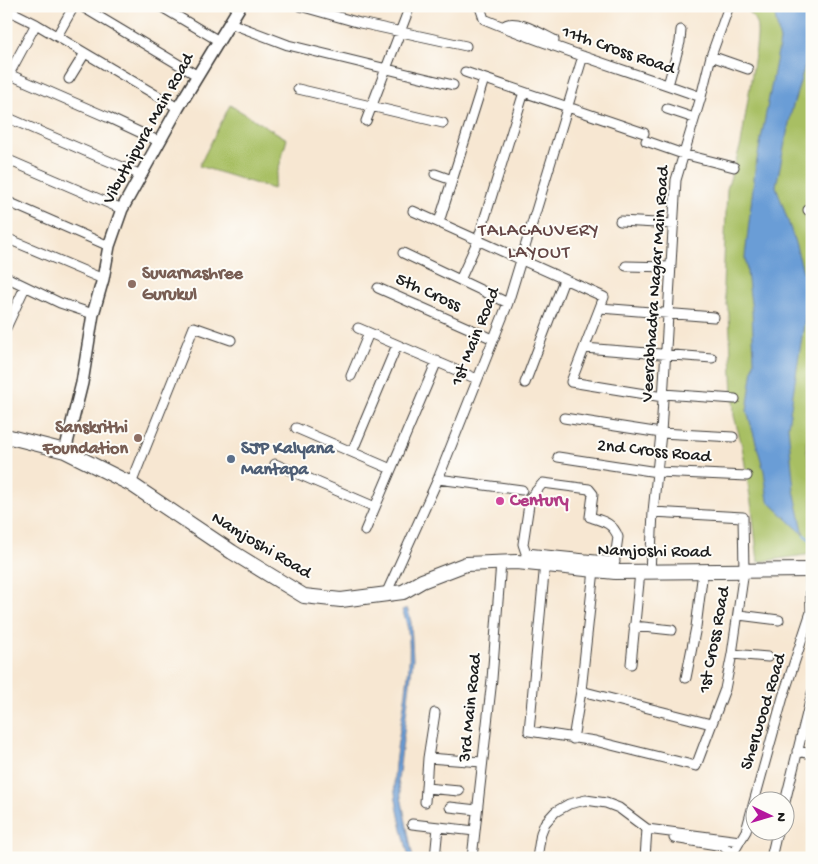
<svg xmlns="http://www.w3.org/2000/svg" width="818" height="864" viewBox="0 0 818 864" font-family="'Gochi Hand',sans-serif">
  <rect width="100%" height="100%" fill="#fdfcf7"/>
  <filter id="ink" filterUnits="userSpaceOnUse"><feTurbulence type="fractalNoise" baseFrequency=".02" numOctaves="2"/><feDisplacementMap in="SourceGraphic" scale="10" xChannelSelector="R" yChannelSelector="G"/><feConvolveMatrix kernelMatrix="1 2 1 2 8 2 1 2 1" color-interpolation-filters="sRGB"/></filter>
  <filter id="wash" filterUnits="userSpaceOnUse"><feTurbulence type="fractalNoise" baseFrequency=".0096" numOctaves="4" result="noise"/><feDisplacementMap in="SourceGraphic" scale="20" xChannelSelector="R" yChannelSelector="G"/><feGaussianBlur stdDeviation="1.12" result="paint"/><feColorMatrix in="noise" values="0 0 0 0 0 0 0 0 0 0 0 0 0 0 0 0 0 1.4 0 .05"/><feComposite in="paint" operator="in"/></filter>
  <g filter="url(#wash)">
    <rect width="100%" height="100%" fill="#f7e7d2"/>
    <path fill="#a8bf64" stroke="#626e40" d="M745 6H812V176L805 207 806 236 808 248 812 254V414L806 445 812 482V554L758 562 752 509 742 446 734 416 729 314 723 286 727 189 741 144 756 48C758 27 759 23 745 6Z
      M230 105 287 139 273 189 199 166Z"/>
    <path fill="#6b9dd6" stroke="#445c79" d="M773 6H812V42L792 109 776 186 793 236 809 292 788 426 794 490 804 535 768 501 764 471 747 411 754 361 752 311 745 257 755 170 780 41Z
      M407 608 411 622 413 659 398 781 413 858H409C404 835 394 802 394 779 395 732 422 652 402 610Z"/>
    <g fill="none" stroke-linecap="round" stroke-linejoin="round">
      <path stroke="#6b9dd6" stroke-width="2.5" d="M804 535 812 541"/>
    </g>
  </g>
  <g filter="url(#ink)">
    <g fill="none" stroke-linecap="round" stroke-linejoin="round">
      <defs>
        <path id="minor" d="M81 6 198 76
          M160 6 219 41
          M300 6 360 23 466 46
          M478 6 480 7 484 19C555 49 629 71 701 97
          M10 11 36 24 178 108
          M230 23 288 45 453 85
          M503 27C513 16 542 34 554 40L553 46
          M57 36 74 6
          M711 56 748 69
          M465 72 644 133
          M6 73 107 117 154 139 159 143
          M9 74 36 24
          M69 79 85 53
          M668 85 680 42 681 30
          M298 89 443 123
          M667 109 694 118
          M6 117 141 175
          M366 121 410 6
          M646 141 683 154 734 167
          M6 159 122 209
          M435 174 452 180
          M6 201 109 246
          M808 210H812
          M413 211 604 297 571 382 663 397
          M620 221 674 224
          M439 222 484 79
          M6 238 103 279
          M403 253 508 303
          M626 266 671 267
          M6 277 60 303 93 314
          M460 280 478 240 524 92
          M378 288 493 339
          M600 308 714 317
          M6 328 25 287
          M358 328 477 379
          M584 348 712 358
          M351 376 369 333
          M525 383 564 280
          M663 394 735 399
          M564 418 661 433 733 437
          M296 428 391 469
          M352 452 397 345
          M558 457 657 472 747 476
          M275 464 375 507
          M438 479 522 490
          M131 484 194 327 231 340
          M365 531 437 361
          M526 553 615 562
          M525 562 526 553 523 544 530 498 543 483 589 489 593 494 590 517C603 521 613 523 618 537L613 572
          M545 563 529 731 595 741 696 766 725 689 732 654 744 571 743 517 653 512
          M650 572 653 512 661 433 676 180 701 97 711 56 729 6
          M386 594 438 479 508 303 583 56
          M739 615 779 620
          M634 626 672 630
          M732 654 768 657
          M631 664 640 572
          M686 678 696 627 703 571
          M581 691 711 724
          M573 739 581 691 594 570
          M797 751 812 754
          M428 758 482 762
          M426 788 459 791
          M425 802 428 758 435 713
          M785 802 812 693
          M450 807 477 810
          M412 824 475 831
          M674 838 723 846 731 853
          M435 858 438 827
          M472 858 492 679 501 562
          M537 858 541 833 545 823 555 812 569 804 586 800 606 803 619 808 647 829 740 841
          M645 858 647 829
          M730 858 746 831 783 697 811 612 810 570
          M771 858 777 832"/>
        <path id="tertiary" d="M65 451 82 383 93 314 103 279 109 246 122 209 178 108 240 6"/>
        <path id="secondary" d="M6 436 65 451 131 484 232 552 304 596 341 600 403 592 422 581 466 564 517 562 615 572 812 570"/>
      </defs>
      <use href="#minor" stroke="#3d3a37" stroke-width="11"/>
      <use href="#tertiary" stroke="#3d3a37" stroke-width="14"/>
      <use href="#secondary" stroke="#3d3a37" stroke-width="16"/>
      <use href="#minor" stroke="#fff" stroke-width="9"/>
      <use href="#tertiary" stroke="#fff" stroke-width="11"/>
      <use href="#secondary" stroke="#fff" stroke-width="14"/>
    </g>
  </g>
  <g fill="#8d6e63" stroke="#fdfcf7" stroke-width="2">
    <circle cx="132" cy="284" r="5"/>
    <circle cx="138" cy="438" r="5"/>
  </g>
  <circle fill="#5c6f8a" stroke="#fdfcf7" stroke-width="2" cx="231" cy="459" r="5"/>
  <circle fill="#d1479c" stroke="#fdfcf7" stroke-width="2" cx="500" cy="501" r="5"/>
  <g text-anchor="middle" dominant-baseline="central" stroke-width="4" stroke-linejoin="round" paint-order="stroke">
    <g font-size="18" fill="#1c1c1c" stroke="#fdfcf7">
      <text transform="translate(618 51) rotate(19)">11th Cross Road</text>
      <text transform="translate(149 129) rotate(-61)">Vibuthipura Main Road</text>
      <text transform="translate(656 284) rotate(-86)">Veerabhadra Nagar Main Road</text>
      <text transform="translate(428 293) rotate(24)">5th Cross</text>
      <text transform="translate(476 337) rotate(-68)">1st Main Road</text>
      <text transform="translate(654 452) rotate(6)">2nd Cross Road</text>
      <text transform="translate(261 546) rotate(31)">Namjoshi Road</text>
      <text transform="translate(654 552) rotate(1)">Namjoshi Road</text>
      <text transform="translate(715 640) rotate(-79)">1st Cross Road</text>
      <text transform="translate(471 708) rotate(-84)">3rd Main Road</text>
      <text transform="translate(764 712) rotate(-73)">Sherwood Road</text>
    </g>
    <g font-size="18" font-weight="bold" fill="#785e54" stroke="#fdfcf7" text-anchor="start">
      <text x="142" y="274">Suvarnashree<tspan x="142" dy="21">Gurukul</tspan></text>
      <text x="128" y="428" text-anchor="end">Sanskrithi<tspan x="128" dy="21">Foundation</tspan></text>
    </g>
    <g font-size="18" font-weight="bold" fill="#4e5e75" stroke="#fdfcf7" text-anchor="start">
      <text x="241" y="449">SJP Kalyana<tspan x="241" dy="21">Mantapa</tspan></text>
    </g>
    <g font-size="18" font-weight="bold" fill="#b23c85" stroke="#fdfcf7" text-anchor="start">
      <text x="510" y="501">Century</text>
    </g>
    <g font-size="19" letter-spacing="1" fill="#634544" stroke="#fdfcf7">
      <text x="539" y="231">TALACAUVERY<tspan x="539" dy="22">LAYOUT</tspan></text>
    </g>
  </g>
  <rect width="818" height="864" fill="none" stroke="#fdfcf7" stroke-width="25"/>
  <g transform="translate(770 816) rotate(95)"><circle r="24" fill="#fdfcf7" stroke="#a3a29f"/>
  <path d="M0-4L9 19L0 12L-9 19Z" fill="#b5179e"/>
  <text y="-8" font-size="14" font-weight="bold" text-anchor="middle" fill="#1c1c1c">N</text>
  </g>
</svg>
